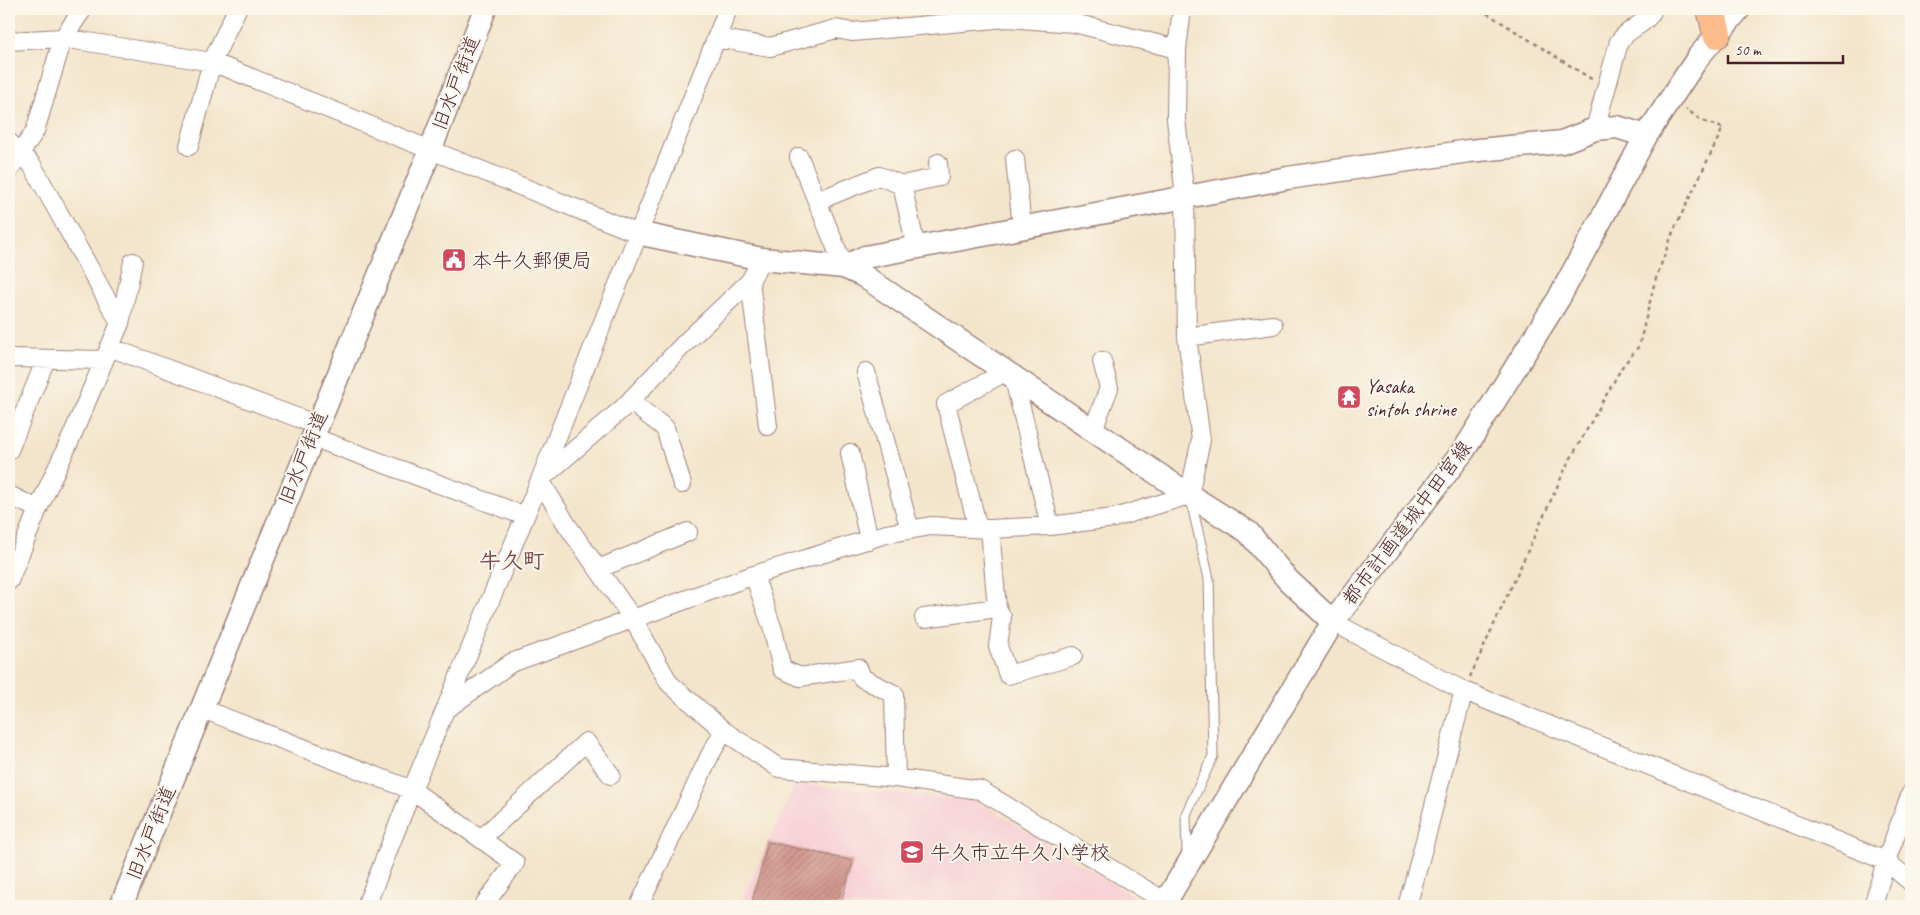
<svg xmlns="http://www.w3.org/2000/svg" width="1920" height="915" viewBox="0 0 1920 915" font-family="Caveat,'Klee One',sans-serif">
  <defs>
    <pattern id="building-hatch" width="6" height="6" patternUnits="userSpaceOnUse" patternTransform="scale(1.25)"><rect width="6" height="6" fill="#d49a90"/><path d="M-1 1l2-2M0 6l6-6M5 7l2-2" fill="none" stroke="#ae7d76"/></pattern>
  </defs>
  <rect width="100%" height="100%" fill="#fbf7ec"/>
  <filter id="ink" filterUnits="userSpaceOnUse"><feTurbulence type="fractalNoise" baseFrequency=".02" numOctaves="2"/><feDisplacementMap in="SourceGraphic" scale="10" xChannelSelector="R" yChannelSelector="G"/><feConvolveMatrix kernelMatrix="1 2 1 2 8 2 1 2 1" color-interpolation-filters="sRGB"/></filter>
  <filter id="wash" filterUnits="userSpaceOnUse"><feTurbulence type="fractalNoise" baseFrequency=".0096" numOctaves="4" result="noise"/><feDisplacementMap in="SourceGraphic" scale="20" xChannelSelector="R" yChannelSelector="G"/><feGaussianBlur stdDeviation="1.12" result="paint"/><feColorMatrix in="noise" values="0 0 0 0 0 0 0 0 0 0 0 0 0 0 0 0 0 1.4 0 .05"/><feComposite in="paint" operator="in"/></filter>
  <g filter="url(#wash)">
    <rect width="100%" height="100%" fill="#f3e5cb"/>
    <path fill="#f7cfd5" d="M795 784 977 801 1144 903 1142 906H739Z"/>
    <g id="blocks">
      <path fill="url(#building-hatch)" d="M768 842 853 861 840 906H751Z"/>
    </g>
  </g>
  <g filter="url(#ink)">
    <use href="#blocks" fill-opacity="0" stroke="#9e827b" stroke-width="1"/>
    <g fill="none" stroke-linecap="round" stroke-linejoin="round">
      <defs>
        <path id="service" d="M1187 855 1186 814 1213 756 1209 579 1191 501"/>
        <path id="minor" d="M716 38 770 47 836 29 852 32 1007 18 1074 23 1177 49
          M9 41 63 38 212 62 637 233
          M1595 129 1619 42C1628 27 1646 26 1653 9
          M9 142 32 165 120 323
          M189 146 212 62 237 9
          M799 157 844 267
          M1015 159 1022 228
          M9 170 35 131 63 38 83 9
          M902 185 916 247
          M817 201 879 176 902 185 939 177 938 163
          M750 281 768 426
          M1187 337 1273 325
          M109 347 317 425
          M9 358 104 360
          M866 372 910 530
          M1013 375 1050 526
          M630 401 665 428 682 484
          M1093 430 1109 388 1102 361
          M312 437 525 516
          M9 450 46 359
          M850 453 869 540
          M542 478 623 408 686 342 750 281 762 259
          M540 480 567 525 633 619 669 683 724 731 779 768 896 778 980 790 1166 902
          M9 495 38 509
          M978 528 946 404 1007 371
          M990 529 997 608 1002 617 998 646 1008 675 1073 656
          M598 569 688 532
          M754 575 773 630 782 669 800 677 858 668 862 678 894 694 896 778
          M9 581 38 509 71 438 120 323 133 262
          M924 618 997 608
          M1333 622 1464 691 1886 861 1911 882
          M200 708 412 790 540 480 728 9
          M445 710 511 663 754 575 886 534 931 526 990 529 1050 526 1114 518 1189 495 1201 440 1187 337 1185 197 1176 119 1177 49 1182 9
          M482 838 586 742 611 775
          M366 906 412 790 515 863 483 906
          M639 906 710 755 724 731
          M1407 906C1428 835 1444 762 1464 691
          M1873 906 1886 861 1911 793"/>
        <path id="tertiary" d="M637 233 762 259 844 267 862 275 1189 495 1248 532 1288 580 1333 622
          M844 267 865 257 1288 178 1469 151 1562 142 1595 129 1617 127 1646 136
          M121 906 430 151 485 9
          M1163 906 1333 622 1464 450 1559 298 1646 136 1699 56 1739 9"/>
        <path id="trunk" d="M1711 9 1717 34"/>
      </defs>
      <use href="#service" stroke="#9e827b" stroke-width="11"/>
      <use href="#minor" stroke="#9e827b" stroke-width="20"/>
      <use href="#tertiary" stroke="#9e827b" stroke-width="25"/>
      <use href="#trunk" stroke="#9e827b" stroke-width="30"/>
      <path stroke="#9e827b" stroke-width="2.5" stroke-dasharray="4 4" stroke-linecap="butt" d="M1480 9 1593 80
        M1470 677 1567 465 1622 367 1639 346 1655 281 1673 232 1723 128 1702 121 1686 109"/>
      <use href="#service" stroke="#fff" stroke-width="9"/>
      <use href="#minor" stroke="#fff" stroke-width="18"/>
      <use href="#tertiary" stroke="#fff" stroke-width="22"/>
      <use href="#trunk" stroke="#fbbb8d" stroke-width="28"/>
    </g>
  </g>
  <defs>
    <symbol id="civic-square" viewBox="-11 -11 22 22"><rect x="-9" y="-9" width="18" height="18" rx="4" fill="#d1495b" stroke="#fbf7ec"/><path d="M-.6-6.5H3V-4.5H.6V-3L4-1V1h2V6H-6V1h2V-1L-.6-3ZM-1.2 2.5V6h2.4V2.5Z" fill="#fff"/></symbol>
    <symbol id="temple-square" viewBox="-11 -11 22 22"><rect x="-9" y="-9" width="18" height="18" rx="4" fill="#d1495b" stroke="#fbf7ec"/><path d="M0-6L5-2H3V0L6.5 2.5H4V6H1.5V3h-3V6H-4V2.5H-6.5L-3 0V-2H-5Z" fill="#fff"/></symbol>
    <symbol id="school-square" viewBox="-11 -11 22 22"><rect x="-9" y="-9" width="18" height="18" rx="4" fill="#d1495b" stroke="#fbf7ec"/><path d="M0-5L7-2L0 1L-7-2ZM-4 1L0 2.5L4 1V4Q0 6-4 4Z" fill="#fff"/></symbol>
  </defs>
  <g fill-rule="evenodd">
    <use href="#civic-square" x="440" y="246" width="28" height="28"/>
    <use href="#temple-square" x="1335" y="383" width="28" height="28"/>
    <use href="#school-square" x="898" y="838" width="28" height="28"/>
  </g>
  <g text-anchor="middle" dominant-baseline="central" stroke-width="4" stroke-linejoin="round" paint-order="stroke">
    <g font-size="20" fill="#4a1f2b" stroke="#fbf7ec">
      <text transform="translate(456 83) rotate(-69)">旧水戸街道</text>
      <text transform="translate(303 458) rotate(-68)">旧水戸街道</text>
      <text transform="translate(1407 523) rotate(-53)">都市計画道城中田宮線</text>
      <text transform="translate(151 833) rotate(-68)">旧水戸街道</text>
    </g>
    <g font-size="20" fill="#4a1f2b" stroke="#fbf7ec" text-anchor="start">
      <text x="472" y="260">本牛久郵便局</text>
      <text x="1366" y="386">Yasaka<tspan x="1366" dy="23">sintoh shrine</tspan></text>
      <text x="930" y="852">牛久市立牛久小学校</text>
    </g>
    <g font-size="22" font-weight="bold" fill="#7a4a4e" stroke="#fbf7ec">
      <text x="512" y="561">牛久町</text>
    </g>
  </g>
  <rect width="1920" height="915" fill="none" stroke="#fbf7ec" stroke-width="30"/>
  <path d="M1728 55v8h115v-8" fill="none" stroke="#4a1f2b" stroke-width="2.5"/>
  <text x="1735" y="55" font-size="15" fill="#4a1f2b" stroke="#fbf7ec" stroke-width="4" paint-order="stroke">50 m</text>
</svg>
